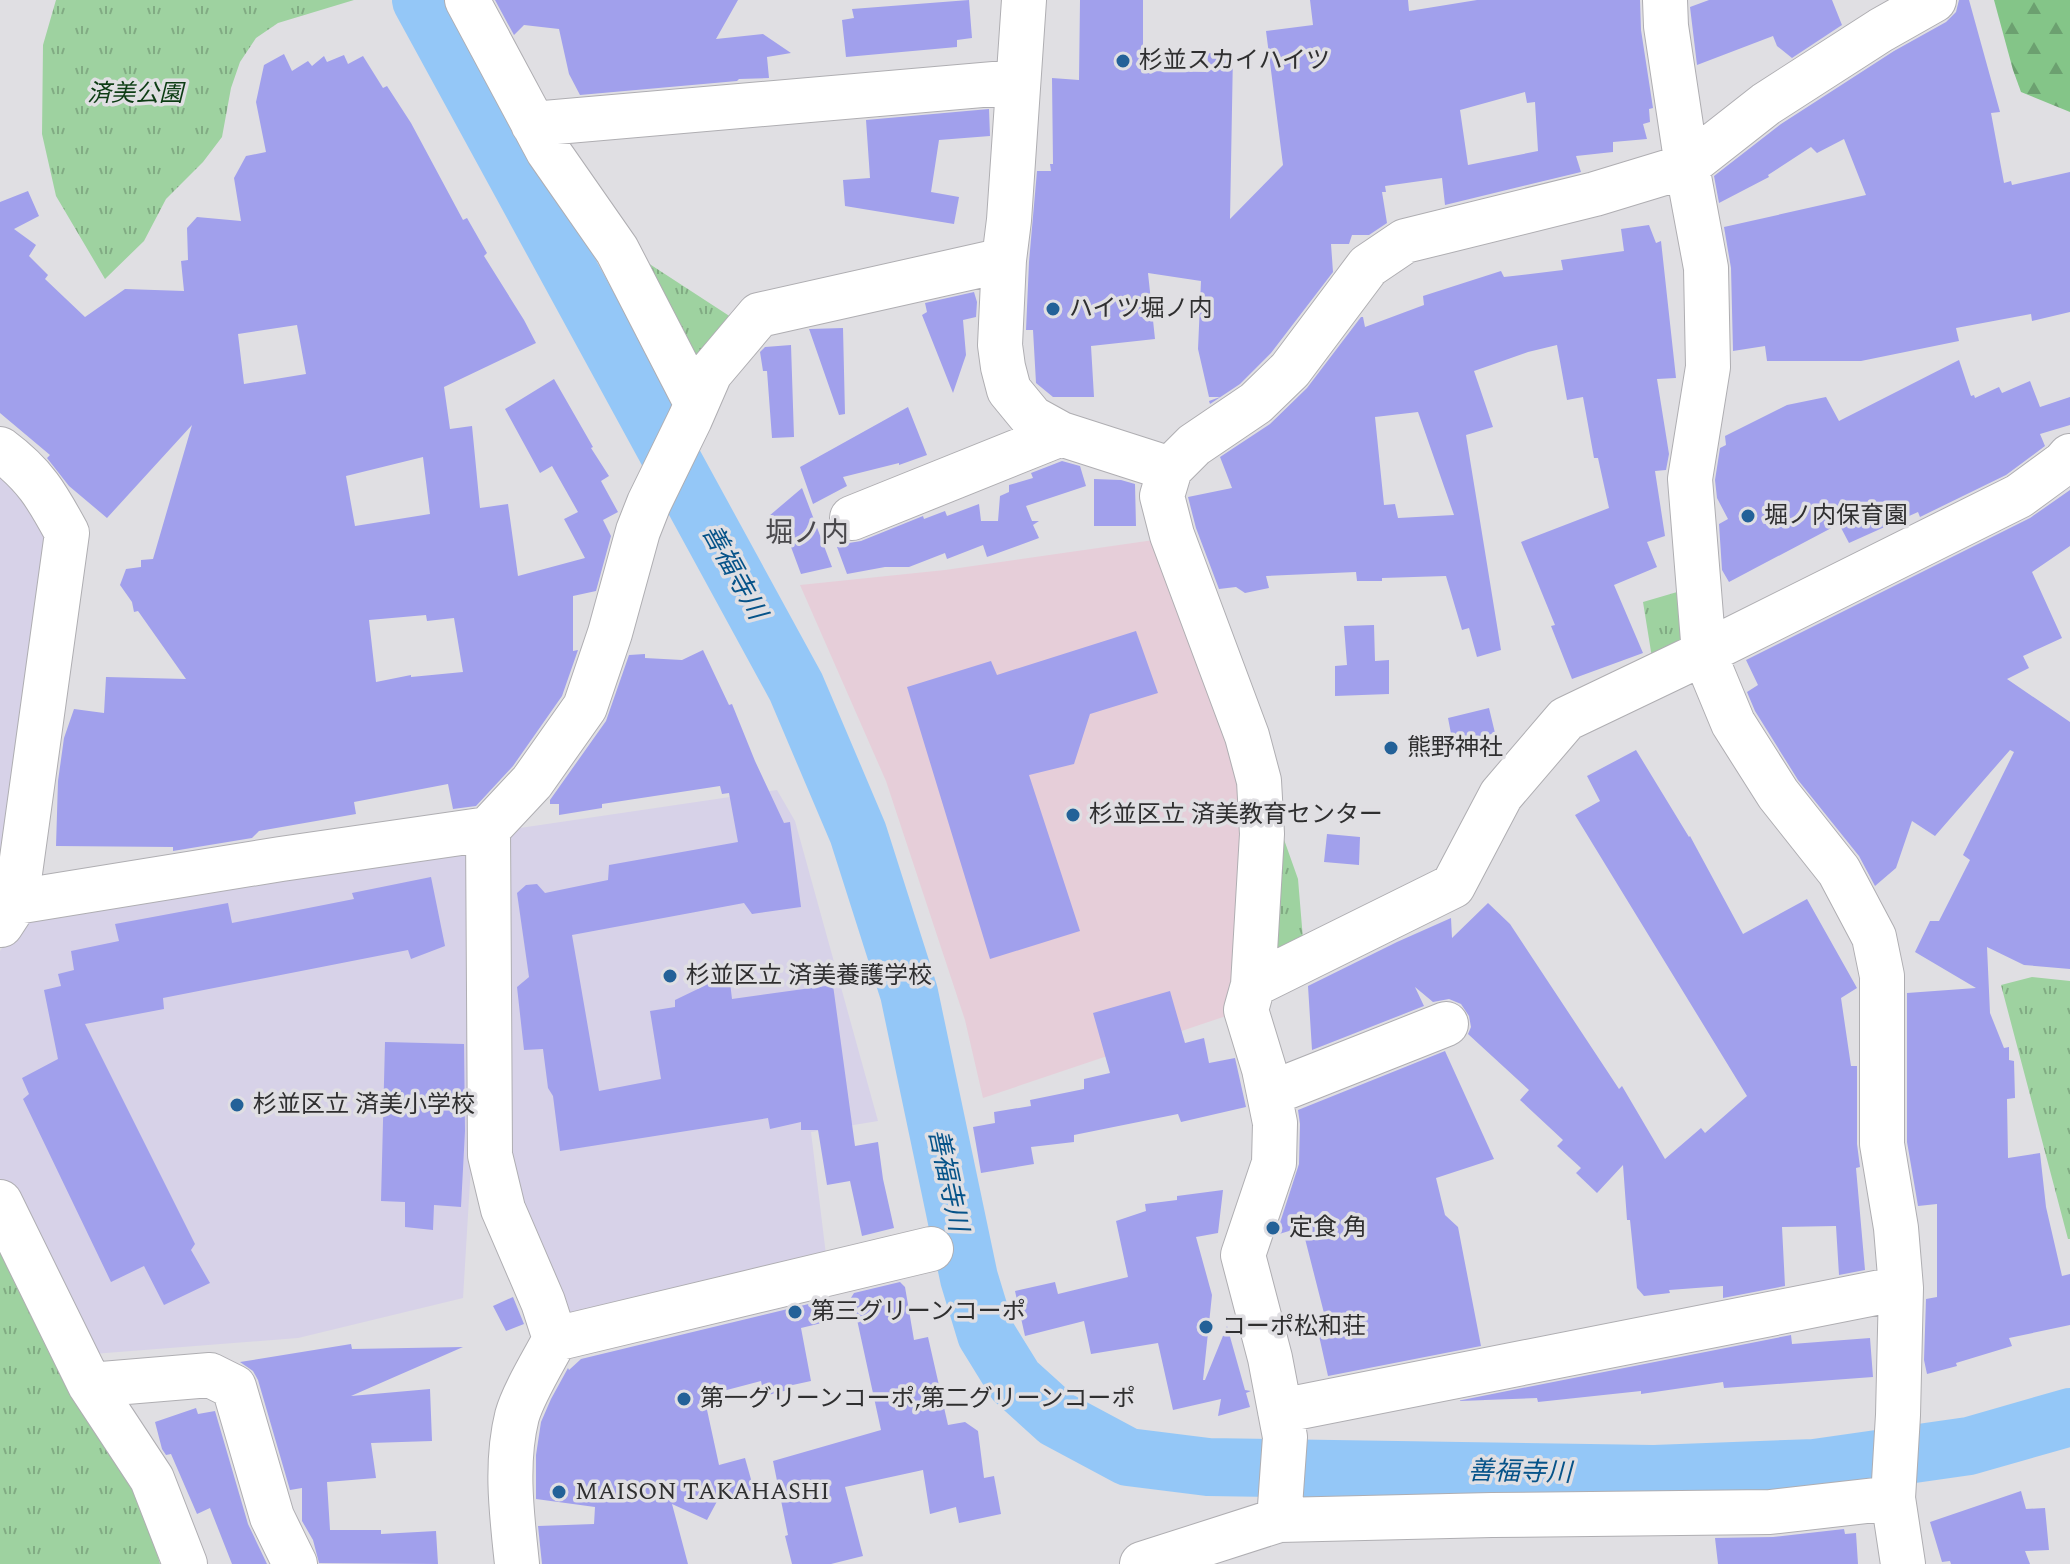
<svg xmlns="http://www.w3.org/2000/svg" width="2070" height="1564" viewBox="0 0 2070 1564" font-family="Spectral,'Noto Sans JP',serif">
  <defs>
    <pattern id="grass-tufts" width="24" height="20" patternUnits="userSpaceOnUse" patternTransform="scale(2)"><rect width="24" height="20" fill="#9ed2a0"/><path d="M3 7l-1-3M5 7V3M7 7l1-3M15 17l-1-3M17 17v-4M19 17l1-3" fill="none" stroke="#81ab83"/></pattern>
    <pattern id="forest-firs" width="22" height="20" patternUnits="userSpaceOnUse" patternTransform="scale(2)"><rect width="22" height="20" fill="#84c588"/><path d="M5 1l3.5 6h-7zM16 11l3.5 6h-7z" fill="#6ca070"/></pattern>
  </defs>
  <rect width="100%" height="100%" fill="#e0dfe3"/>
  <path fill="#e6ced9" d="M1154 540 1243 770 1232 1014 983 1098 965 1020 886 781 800 585 945 570Z"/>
  <path fill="#d7d2e8" d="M0 461 50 535 0 887Z
    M777 790 795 821 878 1121 811 1132 827 1263 564 1327 507 1189 499 831Z
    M473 840 479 1033 463 1298 298 1338 80 1355 0 1178V951L21 918Z"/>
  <path fill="url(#grass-tufts)" d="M56 0H354L278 23 256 38 240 62 231 88 222 137 203 162 166 199 144 241 105 279 56 196 42 134 43 45Z
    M628 250 734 319 693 375Z
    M1684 590 1687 649 1653 664 1643 602Z
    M1270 800 1298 879 1304 951 1264 971Z
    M2032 977 2070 981V1239H2068L2001 985Z
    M0 1237 145 1512 160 1564H0Z"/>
  <path fill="url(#forest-firs)" d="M1994 0H2070V112L2021 92 2013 70Z"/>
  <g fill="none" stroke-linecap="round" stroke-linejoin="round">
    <path stroke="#94c7f7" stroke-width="58" d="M421 0 796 687 858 833 909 993 969 1278 986 1334 1015 1381 1057 1419 1128 1457 1208 1467 1654 1474 1815 1468 1969 1446 2070 1417"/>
  </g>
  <path fill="#a1a0ec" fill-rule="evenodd" d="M495 0H738L716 39 763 34 791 53 767 57 769 78 739 79 737 81 580 95 569 74 559 29 524 25 514 35Z
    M969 0 972 38 957 40V47L846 57 842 20 854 18 852 9Z
    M1080 0H1143V71L1207 72 1208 53H1233L1230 219 1283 165 1266 31 1313 25 1310 0H1408L1409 11 1477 0H1640L1641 30 1653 108 1649 109 1650 122 1643 124 1647 139 1613 142V152L1576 156 1581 172 1445 205 1442 178 1385 186 1386 192H1382L1387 223 1369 235H1352L1349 244H1331L1333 272 1271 353 1240 384 1210 404 1209 401 1220 397H1209L1198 349 1201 281 1148 273 1155 339 1091 346 1094 397H1053L1036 383 1033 330H1026L1029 262 1037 171H1051L1050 164H1053L1052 78 1079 80ZM1525 92 1527 103 1535 102 1538 151 1468 165 1460 110Z
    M1709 0H1832L1842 25 1792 58 1777 46 1773 36 1697 65 1690 7Z
    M1959 0H1969L2000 112 1991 113 2004 183 2011 181 2012 185 2070 172V312L2032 321 2031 314 1956 328 1959 341 1861 361H1767L1765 346 1733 351 1731 268 1724 227 1866 195 1844 139 1817 153 1811 147 1768 175 1769 177 1719 203 1714 176 1781 124 1894 51 1946 22 1956 12Z
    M284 54 292 71 308 61 312 66 324 56 327 62 344 55 348 64 363 56 383 88 387 86 411 123 463 220 467 218 487 253 484 256 524 320 536 343 444 387 450 429 472 426 480 508 508 504 518 576 585 558 564 519 578 512 552 466 540 473 505 409 554 379 593 447 591 448 609 476 601 481 618 512 603 520 611 536 596 591 573 596V651L578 650 562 696 513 766 476 806 453 809 448 784 354 802 356 814 259 831 252 838 173 851V847L56 846 58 781 64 738 74 709 104 713 106 677 186 679 138 611 134 612 132 602 120 585 126 569 141 567V560L153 559 192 425 107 518 69 486 47 458 50 455 0 413V202L28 191 39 216 14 229 36 245 29 256 48 275 45 279 85 317 125 289 184 291 181 261 188 260 187 228 197 217 241 221 234 178 246 156 266 152 256 102 264 65ZM297 325 306 374 244 384 238 334ZM423 457 430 514 355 526 346 476ZM426 615 427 621 454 618 463 672 411 677V675L376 682 369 620Z
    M989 109 990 136 939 140 931 192 959 197 954 224 845 206 843 180 870 178 866 120Z
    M1649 225 1656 243 1661 241 1676 378 1657 379 1669 454 1666 470 1655 471 1665 536 1647 542 1657 567 1614 585 1643 653 1572 679 1551 626 1555 625 1521 542 1609 508 1598 458H1594L1583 397 1567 400 1557 345 1528 352 1474 371 1493 427 1466 435 1501 650 1477 657 1469 628 1462 630 1446 576 1382 578V581H1357L1356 572 1266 576 1269 588 1245 593 1236 587 1219 589 1196 528 1188 497 1232 488 1220 457 1270 424 1307 388 1361 317H1363L1365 327 1424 305 1423 296 1501 271 1504 277 1563 270 1561 260 1624 251 1621 229ZM1418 412 1454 515 1398 518 1395 504 1384 505 1375 417Z
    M974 292 977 302 976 317 963 320 966 355 953 393 922 315 927 312 925 303Z
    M843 328 845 414 839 415 809 329Z
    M791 345 794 437 772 438 767 371H763L760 352 765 347Z
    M1959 360 1971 396 1974 395 1975 398 1999 387 2002 393 2030 381 2040 407 2070 397V425L2040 434 2045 446 2006 475 1920 517 1918 512 1849 543 1839 524 1729 582 1722 570 1719 524 1728 519 1717 498 1715 480 1720 448 1726 445 1725 436 1787 405 1826 397 1839 421Z
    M908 407 927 455 899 465V463L843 477 847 486 813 504 800 467Z
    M1062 461 1080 466 1086 486 1026 506 1032 521H1039L1033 525 1039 538 987 557 983 545 947 559 945 553 909 567H885L847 574 837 547 849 543 861 541 923 516 924 519 945 511 947 516 979 504 981 521H998L1000 496 1009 492V485L1033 478 1031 473Z
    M1094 479 1121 480 1135 484 1136 526H1094Z
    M802 488 832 567 801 574 791 547 769 516Z
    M2070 490V546L2032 572 2062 638 2023 656 2029 668 2007 679 2070 722V969L2024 965 1987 947 1990 1013 2004 1048 2009 1047V1060L2014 1061 2015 1098 2007 1099 2008 1158 2040 1153 2046 1207 2062 1276 2070 1274V1325L2009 1338 2012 1346 1956 1363 1957 1366 1927 1374 1924 1360 1926 1299 1937 1297V1204L1918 1206 1907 1142V993L1976 988 1915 952 1930 921H1939L1970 860 1963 855 2014 752 2010 750 1935 836 1912 821 1896 868 1875 886 1859 856 1798 780 1755 711 1747 692 1758 685 1746 660 2030 518Z
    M1374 625 1375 661 1389 660V694L1335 696V666L1347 665 1344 626Z
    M1136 631 1158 693 1090 714 1074 764 1029 775 1080 931 990 959 907 687 991 661 997 675Z
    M703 650 729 705 732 704 755 761 784 823 790 822 801 907 752 914 744 903 572 935 599 1091 661 1079 650 1011 675 1007V1000L729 974 732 999 833 985 855 1146 878 1142 883 1179 894 1228 862 1236 850 1181 827 1185 818 1130H801V1122L770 1129 768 1118 560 1151 553 1096 548 1088 543 1049 524 1050 517 987 529 977 517 893 526 885 537 884 545 893 608 880 609 865 738 842 729 793 722 794 720 786 602 804V808L559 815V804H550V800L606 721 629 655 645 654V658L682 660Z
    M1489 708 1495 733 1453 744 1448 718Z
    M1636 750 1689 837 1690 836 1743 934 1807 899 1857 988 1841 998 1851 1066H1857V1144L1860 1167 1856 1168 1865 1270 1839 1275 1836 1226 1782 1227 1785 1286 1723 1298V1286L1669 1290 1670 1293 1644 1296 1637 1288 1630 1220H1627L1623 1165 1597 1193 1576 1173 1581 1168 1557 1146 1563 1140 1520 1100 1529 1090 1468 1034 1471 1027 1469 1016 1461 1004 1449 999 1433 1002 1415 987 1424 1006 1312 1050 1308 986 1397 942 1451 918 1452 938 1488 903 1510 924 1619 1089 1622 1086 1665 1159 1701 1128 1705 1133 1747 1096 1575 815 1600 801 1587 776Z
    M1327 834 1360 837 1359 865 1324 862Z
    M431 877 445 946 411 959 408 950 163 998 164 1009 85 1024 195 1244 191 1250 210 1283 164 1305 144 1266 111 1282 23 1099 29 1094 22 1078 58 1059 44 990 61 986 58 974 74 970 71 951 119 941 115 924 228 903 232 923 354 899 352 893Z
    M1170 991 1185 1043 1204 1038 1209 1063 1235 1058 1246 1107 1181 1122 1178 1114 1074 1135V1142L1031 1147 1034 1164 981 1173 973 1127 995 1123 994 1112 1031 1106 1030 1100 1084 1089V1079L1110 1073 1093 1013Z
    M385 1042 464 1044 465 1131 461 1207 434 1205 433 1230 405 1227V1202L381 1201Z
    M1445 1051 1494 1159 1436 1178 1445 1215 1458 1227 1481 1346 1328 1376 1315 1318 1325 1317 1302 1227 1276 1235 1299 1164 1300 1124 1298 1110Z
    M1223 1190 1218 1233 1196 1237 1212 1295 1203 1380H1205L1227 1326 1245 1390 1251 1391 1246 1393 1250 1407 1218 1416 1221 1399 1173 1410 1158 1343 1091 1354 1084 1321 1025 1336 1015 1291 1055 1282 1058 1294 1128 1277 1116 1221 1146 1211 1145 1204 1177 1200V1196Z
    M900 1282 905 1287 914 1340 928 1337 948 1425 965 1422 978 1431 984 1478 994 1476 1001 1514 959 1523 956 1507 930 1514 923 1470 845 1487 863 1556 831 1564H792L785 1536 788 1535 773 1461 881 1430 856 1315 837 1320 854 1293Z
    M513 1297 524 1324 506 1331 493 1306Z
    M821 1301 826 1322 801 1328 811 1381 788 1386V1390L764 1396 761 1381 704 1396 719 1465 745 1458 754 1490 738 1494 733 1502 721 1494 707 1520 672 1504 688 1564H542L538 1526 594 1524 595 1507 536 1499V1455L541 1422 551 1399 568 1368 569 1370 581 1359Z
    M1791 1335 1792 1344 1870 1338 1873 1377 1724 1388 1723 1382 1641 1394V1391L1538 1402 1537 1398 1457 1401Z
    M351 1344 352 1349 463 1347 351 1396 430 1389 432 1441 371 1443 376 1478 327 1482 330 1530H381V1534L436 1531 438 1564 319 1563 313 1540 302 1521V1488L290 1490 258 1380 253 1371 240 1362Z
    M196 1408 198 1414 215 1411 248 1524 267 1564H232L210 1508 197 1514 171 1454 166 1455 162 1449 155 1422Z
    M2021 1491 2026 1509 2045 1508 2049 1550 2025 1551 2030 1564H1951L1950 1561 1942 1562 1930 1522Z
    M1844 1529 1845 1534 1856 1533 1858 1564H1718L1715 1538 1773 1537Z"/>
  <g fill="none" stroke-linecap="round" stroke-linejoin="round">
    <defs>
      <path id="minor" d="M467 0 548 151 617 250 696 403
        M1024 0 1009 220 1004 260 1000 345 1003 367 1009 390 1032 418 1061 434 1170 469
        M1665 0 1666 26 1687 166 1706 268 1708 367 1690 479 1704 653 1733 723 1778 794 1839 871 1874 937 1882 976V1144L1896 1228 1901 1288 1898 1415 1893 1498 1903 1564
        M533 124 1017 82
        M0 449C35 475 47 496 67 533L16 902 1 925
        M852 518 1061 434
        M488 829 490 1155 503 1209 543 1302 555 1339C544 1360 523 1394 517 1416 505 1464 512 1516 517 1564
        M16 902 281 859 488 829 532 782 585 707 610 633 638 531 649 503 690 419 710 373 759 315 1004 260
        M1253 985 1453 886 1501 795 1566 719 1704 653 2019 496 2064 463 2070 456
        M1269 1094 1446 1024
        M0 1202 90 1385 152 1479 185 1564
        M555 1339 931 1249
        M90 1385 210 1375 234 1387 272 1517 295 1564
        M1280 1411 1901 1288
        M1279 1520 1285 1437 1270 1358 1243 1255 1274 1163 1275 1123 1264 1069 1246 1010 1253 985 1262 834 1259 781 1247 736 1172 535 1162 496 1170 469 1194 445 1256 403 1290 370 1368 266 1405 241 1595 194 1687 166 1766 104 1881 30 1934 0
        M1142 1564 1279 1520 1492 1515 1770 1512 1893 1498"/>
    </defs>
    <use href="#minor" stroke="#afaeb2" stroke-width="46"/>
    <use href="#minor" stroke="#fff" stroke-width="44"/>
  </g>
  <g fill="#236198" stroke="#e0dfe3" stroke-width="3">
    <circle cx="1123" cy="61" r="8"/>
    <circle cx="1053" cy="309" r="8"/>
    <circle cx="1748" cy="516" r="8"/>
    <circle cx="1391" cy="748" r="8"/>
    <circle cx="1073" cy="815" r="8"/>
    <circle cx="670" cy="976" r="8"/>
    <circle cx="237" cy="1105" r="8"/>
    <circle cx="1273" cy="1228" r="8"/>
    <circle cx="795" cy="1312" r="8"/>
    <circle cx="1206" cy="1327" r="8"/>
    <circle cx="684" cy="1399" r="8"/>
    <circle cx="559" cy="1492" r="8"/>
  </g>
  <g text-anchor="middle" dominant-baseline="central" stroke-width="7" stroke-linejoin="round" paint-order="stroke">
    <g font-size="24" fill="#2f2f30" stroke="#e0dfe3" text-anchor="start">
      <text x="1139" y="61">杉並スカイハイツ</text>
      <text x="1069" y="309">ハイツ堀ノ内</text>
      <text x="1764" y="516">堀ノ内保育園</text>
      <text x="1407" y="748">熊野神社</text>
      <text x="1089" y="815">杉並区立 済美教育センター</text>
      <text x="686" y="976">杉並区立 済美養護学校</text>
      <text x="253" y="1105">杉並区立 済美小学校</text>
      <text x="1289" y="1228">定食 角</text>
      <text x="811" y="1312">第三グリーンコーポ</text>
      <text x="1222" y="1327">コーポ松和荘</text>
      <text x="700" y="1399">第一グリーンコーポ,第二グリーンコーポ</text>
      <text x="575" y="1492">MAISON TAKAHASHI</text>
    </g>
    <g font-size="24" font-style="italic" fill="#0d3c14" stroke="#e0dfe3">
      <text x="135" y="94">済美公園</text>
    </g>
    <g font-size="26" font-style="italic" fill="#065389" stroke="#e0dfe3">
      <text transform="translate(734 572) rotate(61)">善福寺川</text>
      <text transform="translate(948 1180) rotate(78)">善福寺川</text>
      <text transform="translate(1520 1472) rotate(1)">善福寺川</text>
    </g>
    <g font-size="28" fill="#4a494d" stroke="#e0dfe3">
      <text x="807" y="533">堀ノ内</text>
    </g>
  </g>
</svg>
